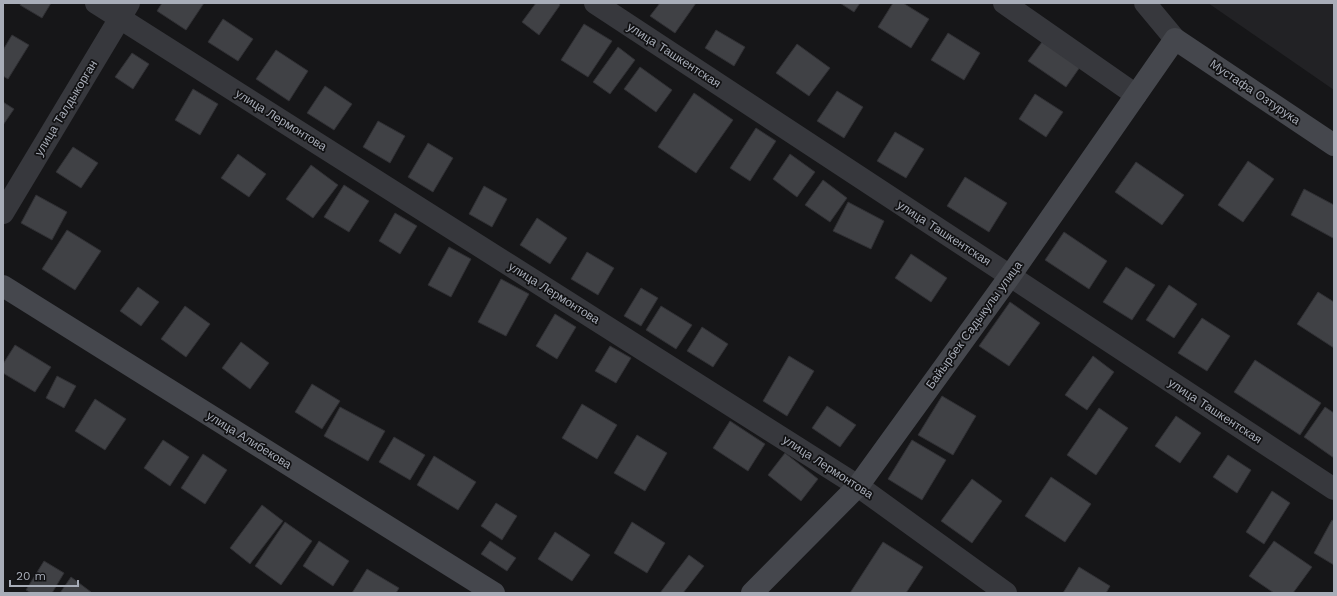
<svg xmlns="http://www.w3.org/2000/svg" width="1337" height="596" viewBox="0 0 1337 596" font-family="'Work Sans',sans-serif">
  <rect width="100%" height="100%" fill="#161618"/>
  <path fill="#222225" d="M1208 3H1334V90Z"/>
  <path fill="#404145" stroke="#303034" d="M21 3H51L42 18 20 5Z
    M162 3H204L186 30 157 11Z
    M536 3H558L560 5 539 35 522 22Z
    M660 3H696L675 33 650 16Z
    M840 3H860L854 12Z
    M893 3H903L929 19 911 48 878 27Z
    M223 19 253 39 238 61 208 42Z
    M584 24 612 41 588 77 561 60Z
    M716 30 745 47 734 66 705 48Z
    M948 33 980 53 964 80 931 60Z
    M12 35 29 45 8 79 3 76V50Z
    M1042 42 1080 67 1066 87 1028 61Z
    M797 44 830 68 809 96 776 73Z
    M618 47 635 60 610 94 593 82Z
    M276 50 308 71 289 101 256 79Z
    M132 53 149 64 133 89 115 77Z
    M640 67 672 90 656 112 624 89Z
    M325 86 352 104 334 130 307 113Z
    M193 89 218 104 200 135 175 120Z
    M837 91 863 107 844 138 817 121Z
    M694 93 733 120 696 173 658 147Z
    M1035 94 1063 112 1046 137 1019 119Z
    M3 102 14 109 3 125Z
    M378 121 405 136 390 163 363 147Z
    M756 128 776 141 750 181 730 168Z
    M895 132 924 149 906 178 877 161Z
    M428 143 453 158 433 192 408 177Z
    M73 147 98 163 81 188 56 172Z
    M238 154 266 174 249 197 221 178Z
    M790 154 815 172 797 197 773 179Z
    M1248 161 1274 179 1243 222 1218 205Z
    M1136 162 1184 195 1162 225 1115 192Z
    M311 165 338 185 313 218 286 199Z
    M965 177 1007 203 989 232 947 206Z
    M823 180 847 198 830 222 805 205Z
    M344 185 369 201 349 232 324 217Z
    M484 186 507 199 492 227 469 214Z
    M1304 189 1334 205V235L1333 238 1291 215Z
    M36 195 67 212 52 240 21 223Z
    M848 202 884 221 871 249 833 231Z
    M395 213 417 226 400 254 379 241Z
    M537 218 567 238 550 264 520 245Z
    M67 230 101 251 75 290 42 269Z
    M1064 232 1107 261 1089 289 1045 260Z
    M449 247 471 259 451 297 428 285Z
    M587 252 614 268 598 295 571 279Z
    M911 254 947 278 931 302 895 278Z
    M1126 267 1155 285 1132 320 1103 302Z
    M501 279 529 294 506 336 478 322Z
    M1169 285 1197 304 1174 338 1146 320Z
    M138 287 159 302 141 326 120 311Z
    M641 288 658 298 641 326 624 316Z
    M1318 292 1334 302V348L1297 324Z
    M1010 302 1040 323 1009 366 979 346Z
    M185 306 210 324 186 357 161 339Z
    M661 306 692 325 676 349 646 330Z
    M555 314 576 327 557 359 536 346Z
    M1202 318 1230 336 1207 371 1178 353Z
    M702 327 728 344 713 367 687 351Z
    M241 342 269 363 250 389 222 368Z
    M15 345 51 367 35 392 3 373V364Z
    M610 346 631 358 616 383 595 371Z
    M789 356 814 371 787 416 763 401Z
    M1093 356 1114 372 1087 410 1065 395Z
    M1255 360 1321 403 1300 435 1234 392Z
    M57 376 76 386 64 408 46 398Z
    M312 384 340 401 322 429 295 412Z
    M942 396 976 416 953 455 918 435Z
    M95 399 126 419 105 450 75 431Z
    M582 404 617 425 597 459 562 438Z
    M827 406 856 425 840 447 812 428Z
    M340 407 385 431 368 461 324 436Z
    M1325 407 1334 413V458L1304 437Z
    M1099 408 1128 428 1096 475 1067 455Z
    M1176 416 1201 433 1180 463 1155 446Z
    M730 421 765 444 748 471 713 448Z
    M637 435 667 453 645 491 614 473Z
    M394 437 425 455 410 480 379 462Z
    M163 440 189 457 170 486 144 468Z
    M912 440 946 460 922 500 888 479Z
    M785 453 818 479 801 501 768 475Z
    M203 454 227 470 205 504 181 488Z
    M1228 455 1251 470 1237 493 1213 477Z
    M434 456 476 482 458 510 417 485Z
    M1051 477 1091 504 1065 542 1025 516Z
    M972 479 1002 501 972 543 941 521Z
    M1272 491 1290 503 1264 544 1246 532Z
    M496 503 517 516 502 540 481 526Z
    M262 505 283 521 250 564 230 548Z
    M1332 520 1334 521V565L1314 553Z
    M285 522 312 541 281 585 255 566Z
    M632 522 665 543 647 573 614 553Z
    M555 532 590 555 572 581 538 559Z
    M319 541 349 561 333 586 303 566Z
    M490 541 516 558 507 571 481 554Z
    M1274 541 1312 567 1293 593H1274L1249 576Z
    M883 542 923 567 906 593H850Z
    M689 555 704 566 683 593H660Z
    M44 561 64 573 52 593H31L26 590Z
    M1079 567 1110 586 1106 593H1063Z
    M367 569 399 588 396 593H352Z
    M71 577 91 592 90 593H60Z"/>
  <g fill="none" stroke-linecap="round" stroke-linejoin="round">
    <path stroke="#37383d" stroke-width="22" d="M96 3 858 486 1006 593
      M595 3 1334 489
      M1004 3 1136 95
      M1145 3 1175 39
      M3 213 129 3"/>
    <path stroke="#45474d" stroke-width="22" d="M3 286 494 593
      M752 593 858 486 1010 276 1175 39 1334 145"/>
  </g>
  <g text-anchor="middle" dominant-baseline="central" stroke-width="3.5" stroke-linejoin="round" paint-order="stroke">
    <g font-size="12" fill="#a8adb8" stroke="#111113">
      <text transform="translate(674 55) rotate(33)">улица Ташкентская</text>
      <text transform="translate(1255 92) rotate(34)">Мустафа Озтурука</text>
      <text transform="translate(66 108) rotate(-59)">улица Талдыкорган</text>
      <text transform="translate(281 120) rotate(32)">улица Лермонтова</text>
      <text transform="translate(944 233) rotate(33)">улица Ташкентская</text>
      <text transform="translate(554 293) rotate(32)">улица Лермонтова</text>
      <text transform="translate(974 325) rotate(-54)">Байырбек Садыкулы улица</text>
      <text transform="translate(1215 411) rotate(33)">улица Ташкентская</text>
      <text transform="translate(249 440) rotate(32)">улица Алибекова</text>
      <text transform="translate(828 467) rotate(33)">улица Лермонтова</text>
    </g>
  </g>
  <rect width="1337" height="596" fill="none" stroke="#a8adb8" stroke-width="8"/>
  <path d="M10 580v6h68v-6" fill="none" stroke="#a8adb8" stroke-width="2"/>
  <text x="16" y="580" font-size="12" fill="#a8adb8" stroke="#111113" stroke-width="3" paint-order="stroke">20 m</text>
</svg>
